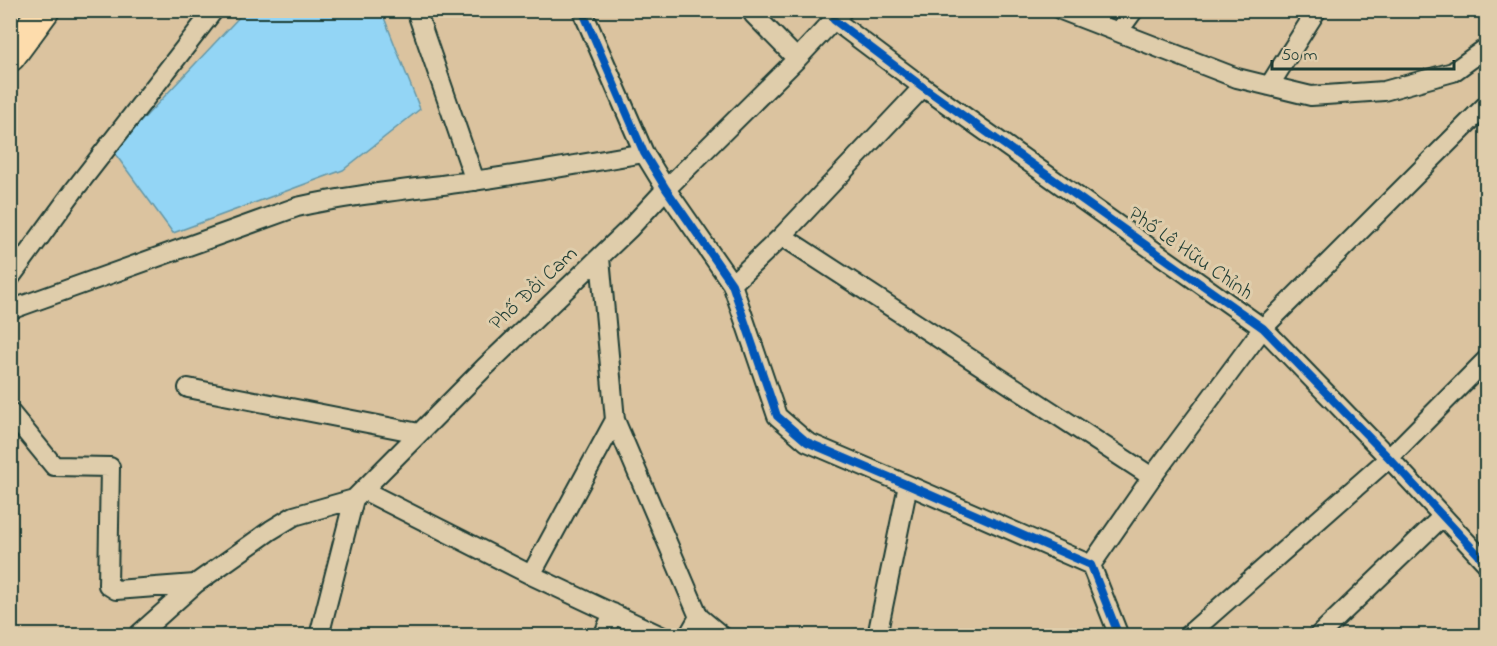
<svg xmlns="http://www.w3.org/2000/svg" width="1497" height="646" viewBox="0 0 1497 646" font-family="'Indie Flower',sans-serif">
  <rect width="100%" height="100%" fill="#dbc39f"/>
  <filter id="ink" filterUnits="userSpaceOnUse"><feTurbulence type="fractalNoise" baseFrequency=".0167" numOctaves="2"/><feDisplacementMap in="SourceGraphic" scale="12" xChannelSelector="R" yChannelSelector="G"/><feConvolveMatrix kernelMatrix="1 2 1 2 8 2 1 2 1" color-interpolation-filters="sRGB"/></filter>
  <g filter="url(#ink)">
    <path fill="#93d5f5" stroke="#6598a8" stroke-width="1.5" d="M245 11H378L383 15 420 109 343 170 173 233 113 151Z"/>
    <g fill="none" stroke-linecap="round" stroke-linejoin="round">
      <defs>
        <path id="minor" d="M416 10 475 181
          M582 10 644 153 666 189 732 284 777 416 807 442 908 485 1091 565 1119 636
          M751 10 754 15 797 59
          M1061 10 1237 78 1311 96 1384 91 1453 72 1486 48
          M834 20 923 87 1263 328 1389 458 1486 563
          M1118 32 1134 10
          M1269 86 1317 10
          M782 236 1152 477
          M600 258 615 420 699 617 722 636
          M10 278 75 189 214 10
          M732 284 782 236 923 87
          M10 310 297 207C355 194 414 189 473 181 530 173 587 163 644 153
          M188 388 419 433
          M10 412 54 466 110 467 108 585 116 590 195 584
          M363 490 531 575 661 636
          M1091 565 1152 477 1263 328 1486 105
          M531 575 615 420
          M137 636 195 584 271 530 294 516 354 499
          M319 636 354 499 484 368 630 228 666 189 797 59 843 10
          M603 636 613 613
          M688 636 699 617
          M877 636 908 485
          M1187 636 1389 458 1486 360
          M1318 636 1442 517"/>
        <path id="primary" d="M10 56 44 10"/>
      </defs>
      <use href="#minor" stroke="#1f3d34" stroke-width="22"/>
      <use href="#primary" stroke="#1f3d34" stroke-width="34"/>
      <use href="#minor" stroke="#dfcdab" stroke-width="18"/>
      <use href="#primary" stroke="#fddcac" stroke-width="30"/>
      <defs>
        <path id="cycleway" d="M582 10 644 153 666 189 732 284 777 416 807 442 908 485 1091 565 1119 636
          M834 20 923 87 1263 328 1389 458 1486 563"/>
      </defs>
      <use href="#cycleway" stroke="#dfcdab" stroke-width="11"/>
      <use href="#cycleway" stroke="#0057b8" stroke-width="8"/>
    </g>
  </g>
  <g text-anchor="middle" dominant-baseline="central" stroke-width="6" stroke-linejoin="round" paint-order="stroke">
    <g font-size="21" fill="#1f3d34" stroke="#dfcdab">
      <text transform="translate(1190 254) rotate(35)">Phố Lê Hữu Chỉnh</text>
      <text transform="translate(534 289) rotate(-43)">Phố Đồi Cam</text>
    </g>
  </g>
  <rect width="1497" height="646" fill="none" stroke="#dfcdab" stroke-width="36"/>
  <rect x="18" y="18" width="1461" height="610" fill="none" stroke="#1f3d34" stroke-width="2" filter="url(#ink)"/>
  <path d="M1272 60v9h182v-9" fill="none" stroke="#1f3d34" stroke-width="3"/>
  <text x="1281" y="60" font-size="18" fill="#1f3d34" stroke="#dfcdab" stroke-width="4.5" paint-order="stroke">50 m</text>
</svg>
